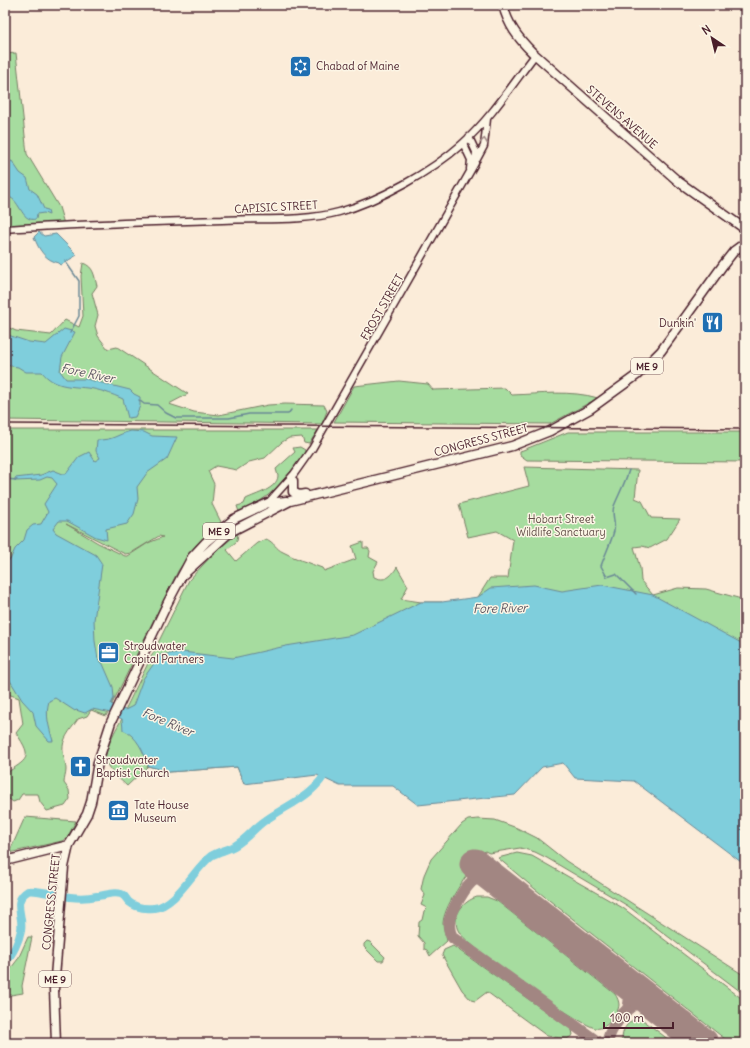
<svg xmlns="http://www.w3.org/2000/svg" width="750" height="1048" viewBox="0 0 750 1048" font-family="Delius,sans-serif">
  <rect width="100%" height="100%" fill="#fbecd9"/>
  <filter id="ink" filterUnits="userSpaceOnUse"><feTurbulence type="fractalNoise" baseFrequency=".025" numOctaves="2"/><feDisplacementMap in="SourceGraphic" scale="8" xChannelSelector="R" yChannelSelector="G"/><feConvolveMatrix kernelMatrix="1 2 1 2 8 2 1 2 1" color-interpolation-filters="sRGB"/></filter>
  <g filter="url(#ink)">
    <path fill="#a6dc9f" stroke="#787e65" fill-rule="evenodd" d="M16 53 27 154 59 207 64 224 5 229V54Z
      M83 263C94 267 94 275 97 286L92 293 98 315 95 326 98 336 108 349 117 347 188 394 169 404 194 412 219 415 268 405 285 404 324 405 327 411 322 424 5 420V326L16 331 51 335 65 320 79 327 83 316 81 276Z
      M399 381 428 384 433 390 505 388 512 395C540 394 571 390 598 398L550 424 334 422 354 386Z
      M5 430H318L309 444 304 443 302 437 289 438 282 442 265 458 249 462 237 470 216 466 208 471 214 484 212 504 221 522 196 545 178 571 106 716 91 710 87 716 78 719C73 727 64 736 63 746 62 754 66 762 66 770 66 774 64 779 64 783L69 790 70 799 65 806 47 811 40 802 38 794H22L18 800 13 802 5 796V774C27 759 34 759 16 733L23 724 19 698 5 693ZM66 524 125 554 131 553 159 536 163 537 148 543 128 556H125L98 543Z
      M568 432H745V462L527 460 520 455V451L523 450Z
      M300 447 305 450V452C285 480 272 498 239 512L237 506 244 504 246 499C256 494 277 489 278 476L276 469 295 452 293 448Z
      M524 467 638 470 635 498 642 501 651 518 680 519 667 539 650 548 642 546 634 547 640 568 641 581 653 595 678 588 706 589 745 600V667L478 597 490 578H508L513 540 497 531 468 537 459 504 529 486Z
      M238 533 237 541 227 550 236 561 257 543 266 539C274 542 276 549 283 552 296 559 309 563 322 568L324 571 356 559 352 546 363 542V548H368L370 551 369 557 378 562 373 571 374 577C385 582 391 577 397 567L408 586 401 599 421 602H442L416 619 125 710 189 580 214 553Z
      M123 717 235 742 244 784 237 767 169 772 148 766 127 786C121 780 109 771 106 762 103 751 117 727 123 717Z
      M25 817 76 821 67 838 62 841 9 853Z
      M478 819 495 820 517 828 537 838 566 861 745 976V995L628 906 547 858 535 852 520 848 489 853 485 851C473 867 444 903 443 923 443 930 446 935 447 941L430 956 427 950 424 949V943L418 936 419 922 422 920 424 911 427 908 421 905 425 895 421 889 424 875 431 859 462 824 468 820Z
      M517 853 532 856 623 908 745 1001V1043H730L535 889 498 858Z
      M477 897H487L497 901 615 994C617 997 619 1001 619 1005 618 1015 605 1031 595 1028 578 1024 467 946 459 932 450 917 463 901 477 897Z
      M28 937H32L22 986 23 993 5 996V976L18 959Z
      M367 941 370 942 385 957 383 961H378L364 947V944Z
      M453 946 572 1030 573 1035 567 1039 547 1036 487 992 475 1001 471 1000 462 990 442 955 444 950Z
      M635 1019 643 1020 673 1043H620L619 1041 622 1040C622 1031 626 1023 635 1019Z"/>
    <path fill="#7fcedc" stroke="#6a8895" d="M12 161 20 173 27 178 30 189 37 194 44 209 48 210 49 215 44 213 37 214 36 219C20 223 21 197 5 196V163Z
      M39 232 44 236 56 234 77 255 61 265 59 263C45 260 39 250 34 237Z
      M64 329 75 332 62 357 60 371 66 379H86L130 390 134 394 140 397V406L135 417 128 418 123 399C112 394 98 389 87 388 69 386 54 387 42 372H26L18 367 5 365V334L29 342 46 344Z
      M131 431 144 432 152 436 177 437 167 459 147 473 137 487 138 499 134 514 127 524 106 529 107 540 96 537 67 521H59L53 529 56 533 96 555 102 564 94 620 95 641 98 659 103 664 113 687 114 698 111 704 125 710 133 706 143 679 160 655 182 652 233 658 286 646 353 635 421 602H442L478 597 491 588 534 585 562 591 602 585 653 595 745 645V865L634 781 575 778 563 763 542 767 515 795 418 805 393 786H340L317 775 244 784 237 767 169 772 148 766C144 752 137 736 123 730L122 719 107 712 92 709 85 713 76 710 75 711 55 698 49 701C45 715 49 727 53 741H49L36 726 33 712 22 700 6 674 8 663 5 651V559L10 560 15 549 24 540 27 530 33 525 41 524 48 512 44 504 57 484 52 478 47 477 40 480 15 481V478L41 475 53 470 63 474H66L79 457 89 452 95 461 100 458 96 451 97 440C115 440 115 435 131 431Z"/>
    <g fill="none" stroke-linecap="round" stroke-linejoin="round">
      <path stroke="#6a8895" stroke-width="1.5" d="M65 261 79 281V316L70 333
        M139 400 144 404 157 405 166 413 176 418H229L249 414H288L291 410
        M629 470C625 483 619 494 614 506 611 513 616 523 614 531 611 543 605 554 601 566L607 577 616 574 636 594
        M5 479 17 480"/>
      <path stroke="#7fcedc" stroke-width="8" d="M5 962C13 954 19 941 21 930 24 915 11 901 28 891 33 889 62 896 70 897 78 898 88 898 97 896 104 896 113 891 121 894 125 895 126 899 129 902 136 908 145 909 154 908 176 906 194 869 211 856 219 851 229 850 236 845 248 838 255 827 266 820 289 804 315 795 328 769"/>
      <path stroke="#a28682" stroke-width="12" d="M500 883C492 879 485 876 476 879 466 883 450 913 449 924 449 929 450 934 453 938L599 1043
        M623 980 631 994 628 1009
        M608 1043C607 1032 626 1007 637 1003 644 1001 649 1003 656 1006"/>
      <path stroke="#a28682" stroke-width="31" d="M475 864 703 1043"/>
      <defs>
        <path id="minor" d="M463 143 471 160 470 169
          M477 159 484 146 487 119
          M5 229C77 224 149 222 222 220 260 218 302 222 339 212 379 201 432 171 462 144 491 118 512 85 535 55
          M312 449 475 163 476 152 469 137
          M268 503 294 474 311 450"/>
        <path id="major" d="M503 5C508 25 518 38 532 52L679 182 745 229
          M293 481V492L299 495 305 494
          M184 574 230 532 290 501 512 446 550 431 590 409 637 375 661 351 723 265 734 251 745 243
          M5 861 69 845
          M56 1043 54 989 64 867 69 845 87 814 91 802 98 762 111 722 168 602 192 557 206 542 234 519 268 503 286 501"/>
      </defs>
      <use href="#minor" stroke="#4a1f2b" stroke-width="9"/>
      <use href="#major" stroke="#4a1f2b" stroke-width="11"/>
      <use href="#minor" stroke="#fcf5e5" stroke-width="6"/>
      <use href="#major" stroke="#fcf5e5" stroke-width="8"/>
      <path stroke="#4a1f2b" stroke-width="1.5" d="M5 424 745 429"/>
    </g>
    <defs><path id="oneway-chevron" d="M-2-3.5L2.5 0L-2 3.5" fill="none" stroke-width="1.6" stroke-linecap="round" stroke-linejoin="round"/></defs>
    <use stroke="#a38a88" href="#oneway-chevron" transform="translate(484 141) rotate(-82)"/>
  </g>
  <defs>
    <symbol id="synagogue-square" viewBox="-11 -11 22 22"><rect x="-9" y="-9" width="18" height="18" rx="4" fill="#1f6fb2" stroke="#fcf5e5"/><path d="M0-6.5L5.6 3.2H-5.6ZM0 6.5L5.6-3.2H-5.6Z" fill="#fff"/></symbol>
    <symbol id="restaurant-square" viewBox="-11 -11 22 22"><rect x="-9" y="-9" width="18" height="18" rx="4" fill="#1f6fb2" stroke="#fcf5e5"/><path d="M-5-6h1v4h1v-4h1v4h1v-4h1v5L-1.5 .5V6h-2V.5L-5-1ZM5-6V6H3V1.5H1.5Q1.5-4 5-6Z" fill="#fff"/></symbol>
    <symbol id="office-square" viewBox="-11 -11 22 22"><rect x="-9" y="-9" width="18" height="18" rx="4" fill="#1f6fb2" stroke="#fcf5e5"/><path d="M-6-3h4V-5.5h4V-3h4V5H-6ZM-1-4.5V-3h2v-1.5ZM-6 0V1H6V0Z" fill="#fff"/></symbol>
    <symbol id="church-square" viewBox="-11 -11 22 22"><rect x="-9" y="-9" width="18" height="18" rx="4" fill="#1f6fb2" stroke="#fcf5e5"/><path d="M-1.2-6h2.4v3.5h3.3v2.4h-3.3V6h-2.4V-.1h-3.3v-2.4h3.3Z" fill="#fff"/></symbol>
    <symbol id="museum-square" viewBox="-11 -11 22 22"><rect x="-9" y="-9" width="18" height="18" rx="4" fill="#1f6fb2" stroke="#fcf5e5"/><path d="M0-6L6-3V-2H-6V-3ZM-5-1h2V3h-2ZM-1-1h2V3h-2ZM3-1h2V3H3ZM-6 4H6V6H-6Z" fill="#fff"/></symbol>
  </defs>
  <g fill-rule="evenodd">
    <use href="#synagogue-square" x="288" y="54" width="25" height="25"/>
    <use href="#restaurant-square" x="700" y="310" width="25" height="25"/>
    <use href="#office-square" x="96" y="640" width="25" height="25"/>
    <use href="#church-square" x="68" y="754" width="25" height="25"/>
    <use href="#museum-square" x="106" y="798" width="25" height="25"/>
  </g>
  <g text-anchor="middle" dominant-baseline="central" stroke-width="3" stroke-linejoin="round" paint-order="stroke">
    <g fill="#fcf5e5" stroke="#7f5f63" stroke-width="1">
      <rect x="631" y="358" width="32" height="16" rx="3"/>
      <rect x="203" y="523" width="32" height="16" rx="3"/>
      <rect x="39" y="971" width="32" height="16" rx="3"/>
    </g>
    <g font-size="10" font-weight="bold" fill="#4a1f2b">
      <text x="647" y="366">ME 9</text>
      <text x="219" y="531">ME 9</text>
      <text x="55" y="979">ME 9</text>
    </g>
    <g font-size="11" fill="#4a1f2b" stroke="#fcf5e5" text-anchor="start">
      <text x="316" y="66">Chabad of Maine</text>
      <text x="696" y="323" text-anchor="end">Dunkin'</text>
      <text x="124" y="646">Stroudwater<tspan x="124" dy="13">Capital Partners</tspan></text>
      <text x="96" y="760">Stroudwater<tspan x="96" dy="13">Baptist Church</tspan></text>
      <text x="134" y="805">Tate House<tspan x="134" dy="13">Museum</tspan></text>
    </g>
    <g font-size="11" fill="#4a1f2b" stroke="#fcf5e5">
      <text transform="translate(622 117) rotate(41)">STEVENS AVENUE</text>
      <text transform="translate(276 207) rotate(-3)">CAPISIC STREET</text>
      <text transform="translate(382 307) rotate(-60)">FROST STREET</text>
      <text transform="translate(481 440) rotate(-15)">CONGRESS STREET</text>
      <text transform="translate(51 902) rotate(-84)">CONGRESS STREET</text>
    </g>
    <g font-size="11" fill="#614e48" stroke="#fcf5e5">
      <text x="561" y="519">Hobart Street<tspan x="561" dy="13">Wildlife Sanctuary</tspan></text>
    </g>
    <g font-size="12" font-style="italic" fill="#5a5460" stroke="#fcf5e5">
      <text transform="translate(88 373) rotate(12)">Fore River</text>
      <text transform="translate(500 608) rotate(-1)">Fore River</text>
      <text transform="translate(168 722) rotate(23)">Fore River</text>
    </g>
  </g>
  <rect width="750" height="1048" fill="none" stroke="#fcf5e5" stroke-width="20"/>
  <rect x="10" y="10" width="730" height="1028" fill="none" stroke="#4a1f2b" stroke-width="1.5" filter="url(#ink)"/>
  <g transform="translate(712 38) rotate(325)" stroke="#fcf5e5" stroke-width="3" paint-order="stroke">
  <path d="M0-3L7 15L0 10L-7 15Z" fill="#4a1f2b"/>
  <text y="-6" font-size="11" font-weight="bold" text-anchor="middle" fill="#4a1f2b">N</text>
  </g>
  <path d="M604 1022v6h69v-6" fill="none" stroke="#4a1f2b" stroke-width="2"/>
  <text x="610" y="1022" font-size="12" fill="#4a1f2b" stroke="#fcf5e5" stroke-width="3" paint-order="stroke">100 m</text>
</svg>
